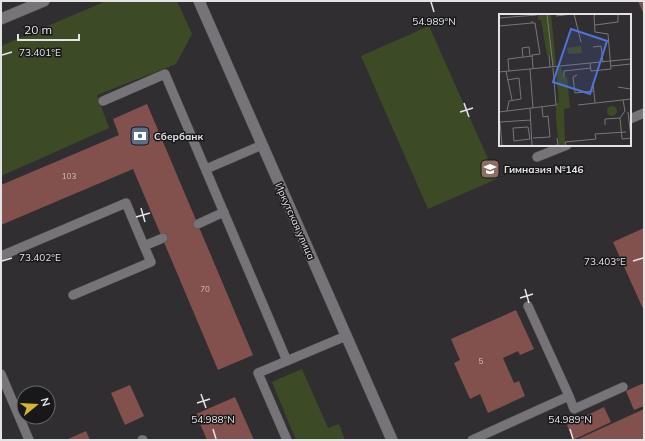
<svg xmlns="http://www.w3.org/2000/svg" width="645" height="441" viewBox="0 0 645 441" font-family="Mulish,sans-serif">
  <rect width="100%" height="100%" fill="#312e32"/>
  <path fill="#3c4b25" d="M106 1H177L192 34 176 64 97 95 109 128 1 176V46Z
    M429 26 497 179 428 209 361 56Z
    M302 369 328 428 339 424 345 440H296L272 382Z"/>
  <path fill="#82514d" d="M638 1H644V15Z
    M147 104 253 355 218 370 133 169 1 225V185L119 135 113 119Z
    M644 228V311L613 242Z
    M516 310 534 349 520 355 518 351 503 358 514 383 519 381 525 396 488 413 480 394 470 399 454 363 460 360 451 339Z
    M644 383V406L634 410 626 391Z
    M130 385 144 416 125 425 111 393Z
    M235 397 254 440H207L196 414Z
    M604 407 611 422 573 440 567 425Z
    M644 409V440H576Z
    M86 431 90 440H66Z"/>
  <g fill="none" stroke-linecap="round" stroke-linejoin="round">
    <defs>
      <path id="service" d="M103 101 165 74 287 361
        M630 119 644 113
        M537 157 567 145
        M206 169 262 145
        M198 224 224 212
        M1 256 126 203 144 246 163 238
        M73 295 151 262 144 246
        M1 374 29 440
        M569 396 574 409 623 387
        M142 440H143
        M287 440 258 373 346 336
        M472 440 569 396 528 306"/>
      <path id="minor" d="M199 1 392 440
        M1 19 44 1"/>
    </defs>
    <use href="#service" stroke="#4e4c4f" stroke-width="10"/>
    <use href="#minor" stroke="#4e4c4f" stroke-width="12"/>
    <use href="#service" stroke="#777479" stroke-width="9"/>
    <use href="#minor" stroke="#777479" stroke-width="11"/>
  </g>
  <path fill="none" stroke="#e4e3e6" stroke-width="1.5" d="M431 2 434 12M2 55 12 52M464 103 469 117M460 112 473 108M141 208 145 222M136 217 150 213M2 261 12 258M633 261 643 258M525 289 529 303M520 298 533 294M201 394 206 408M197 403 210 399M213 429 216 439M570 429 573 439"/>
  <defs>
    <symbol id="bank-square" viewBox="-11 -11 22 22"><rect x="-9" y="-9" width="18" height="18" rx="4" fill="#5c6f8a" stroke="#181719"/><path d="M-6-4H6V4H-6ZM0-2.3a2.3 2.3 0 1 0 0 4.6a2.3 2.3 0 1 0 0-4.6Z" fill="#fff"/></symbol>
    <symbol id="school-square" viewBox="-11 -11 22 22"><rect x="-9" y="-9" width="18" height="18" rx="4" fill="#8d6e63" stroke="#181719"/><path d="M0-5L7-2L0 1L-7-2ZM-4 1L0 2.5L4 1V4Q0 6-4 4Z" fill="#fff"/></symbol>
  </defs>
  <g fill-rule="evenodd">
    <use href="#bank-square" x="129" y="125" width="22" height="22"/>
    <use href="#school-square" x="479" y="158" width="22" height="22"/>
  </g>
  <g text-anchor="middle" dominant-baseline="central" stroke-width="3" stroke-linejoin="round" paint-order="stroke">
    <g font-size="8" fill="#ccbec0">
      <text x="69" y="176">103</text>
      <text x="205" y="289">70</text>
      <text x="481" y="361">5</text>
    </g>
    <g font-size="10" font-weight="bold" fill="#e4e3e6" stroke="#181719" text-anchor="start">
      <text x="154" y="136">Сбербанк</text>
      <text x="504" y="169">Гимназия №146</text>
    </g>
    <g font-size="10" fill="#e4e3e6" stroke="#181719">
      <text transform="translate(295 221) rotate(66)">Иркутская улица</text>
    </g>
  </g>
  <g transform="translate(499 14)">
    <rect width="132" height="132" fill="#312e32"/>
    <path d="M39 0H52L57 51 53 52 52 41H48L42 6H39ZM82 32 83 39 69 40 68 34ZM62 53 65 63H68L71 94 65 95 66 132H60L57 105V89H60L57 54ZM108 97a5 5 0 1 1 10 0a5 5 0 1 1-10 0Z" fill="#3c4b25"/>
    <path fill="none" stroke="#79767a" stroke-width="1" d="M48 0 54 53M75 0 82 28M57 2 73 0M0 4 38 1M33 9H36L41 40 33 41 34 54M96 11 119 8V0M0 12 33 9V7M94 33 102 32 104 48M50 41 51 53M24 43 23 34 30 33 31 42M91 49 92 57 112 55 109 20 96 18 95 2 97 0M112 52 132 50M31 55 34 94M7 57 13 86M10 57 9 45 33 42M0 58 132 45M78 61 74 63 76 79 95 77M65 63V57L92 54M8 66 20 64 22 85 10 87 8 97M94 68 96 89M119 73 131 75M124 86 126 97 121 104 123 125 132 124M79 91 132 85M31 95 33 132M0 98 57 91 54 54M129 98 132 124M106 111V105L121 104M29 113 31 125 15 127 14 114ZM34 124 51 123 49 102 44 103 43 93M3 132 1 108 32 106M52 132 59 131 58 124M67 132 66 128 97 125 96 120 127 118"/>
    <path fill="#4f73dc" fill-opacity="0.15" stroke="#4f73dc" stroke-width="2" d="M72 15 108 27 91 80 54 68Z"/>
    <rect width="132" height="132" fill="none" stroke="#e4e3e6" stroke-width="2"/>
  </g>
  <g font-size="10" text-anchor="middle" fill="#e4e3e6" stroke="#181719" stroke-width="3" stroke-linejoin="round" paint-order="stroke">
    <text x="434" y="25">54.989°N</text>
    <text x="40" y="56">73.401°E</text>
    <text x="40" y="261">73.402°E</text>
    <text x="605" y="265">73.403°E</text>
    <text x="213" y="423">54.988°N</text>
    <text x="570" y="423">54.989°N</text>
  </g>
  <rect width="645" height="441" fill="none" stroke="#e4e3e6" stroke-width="4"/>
  <g transform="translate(36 405) rotate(72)"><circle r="19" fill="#181719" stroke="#6a696b"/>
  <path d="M0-3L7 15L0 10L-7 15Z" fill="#d9b334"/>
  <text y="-6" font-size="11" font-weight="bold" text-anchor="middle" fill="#e4e3e6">N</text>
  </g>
  <path d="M18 34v6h61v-6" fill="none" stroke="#e4e3e6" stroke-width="2"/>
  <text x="24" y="34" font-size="12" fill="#e4e3e6" stroke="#181719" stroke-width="3" paint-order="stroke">20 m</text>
</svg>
